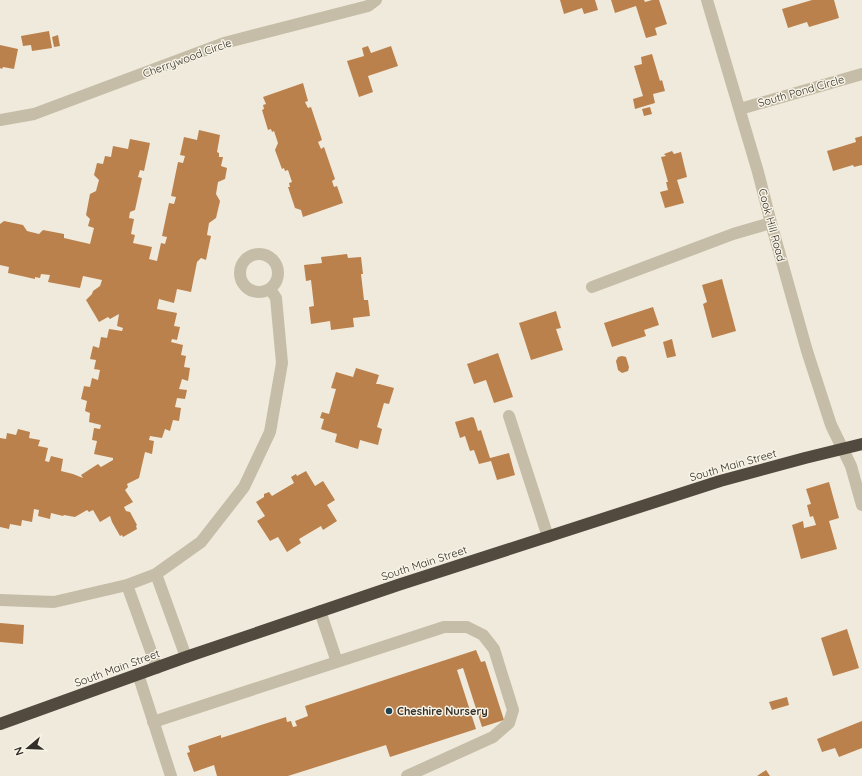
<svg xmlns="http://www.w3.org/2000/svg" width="862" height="776" viewBox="0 0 862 776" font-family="Quicksand,sans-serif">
  <rect width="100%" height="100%" fill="#efeadb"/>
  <path fill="#bb814d" d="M560 0H595L598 10 584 14 582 8 564 14Z
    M611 0H644L645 2 652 0H659L667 24 655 28 657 35 646 38 636 6 615 13Z
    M812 0H834L839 18 809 27 807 22 788 28 782 9Z
    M49 31 52 48 32 51 31 45 23 46 21 36Z
    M58 35 60 46 54 47 52 37Z
    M0 45 18 49 14 69 3 67 2 69 0 68Z
    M368 46 371 53 391 46 398 66 368 76 373 92 359 97 347 61 364 56 362 48Z
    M652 54 660 81 662 80 665 91 653 94 655 103 635 109 633 99 643 96 634 66 642 64 641 57Z
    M303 83 308 101 305 102 308 108 311 107 322 140 318 142 321 149 324 147 335 179 332 181 334 187 337 186 343 203 303 217 301 210 295 208 288 187H290L289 183 292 182 288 170 285 171 284 168 282 169 275 150 278 143 274 131 272 132 271 129 268 130 262 110 264 109 263 105 266 104 263 97Z
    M650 107 652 114 644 116 642 109Z
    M199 130 220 135 217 152 219 153V157H223L221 166 227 168 225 179 218 182 216 194 220 201 216 218 209 223 207 235 211 236 206 260 201 258 197 262 191 292 177 289 174 303 159 299 157 309 177 313 174 326 180 327 177 340 172 339 171 342 183 345 181 355 186 356 184 367 190 368 188 381 182 379 179 389 187 390 185 399 177 398 175 407 181 408 179 421 173 420 170 431 165 429 162 438 150 436 149 440 154 441 152 454 145 452 139 478 127 484 128 487 125 490 133 502 124 507 126 511 130 512 137 525 136 526 137 529 123 537 122 535 120 536 112 522 110 516 100 522 93 510 89 512 87 510 75 517 64 515 63 516 51 513 50 519 38 516 39 510 34 509 32 522 22 520 21 526 10 524 9 529 0 527V438L6 439 7 433 16 435 18 429 30 432 29 438 40 440 38 446 48 448 45 461 49 462 51 456 63 459 61 471 73 474 83 478 81 475 98 464 101 467 113 460V458L94 454 97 441 92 440 94 428 100 429 101 425 89 422 90 413 85 411 87 401 81 399 84 386 90 387 92 378 98 380 100 370 94 369 96 360 90 359 93 346 99 348 101 337 107 338 109 329 122 331 123 328 117 326 119 314 110 319 108 317 99 322 86 300 92 294 93 291 100 286 102 280 83 276 80 288 48 282 50 275 41 274 40 278 35 277V279L8 273 9 267 0 265V224L4 221 23 225 27 231 39 234 43 230 64 234V238L90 244 94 228 88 226 90 219 86 215 90 194 96 191 99 180 94 175 97 163 103 164 105 156 111 157 113 146 128 149 130 139 150 143 144 171 140 170 138 177 142 178 135 210 130 212 129 218 134 219 131 234 135 235 133 243 152 247 149 259 157 261 161 243 165 244 167 237 162 236 169 203 174 204 176 197 171 196 178 162 183 163 185 156 180 155 184 137 197 140Z
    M862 136V165L854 167 853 165 833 171 827 151 856 142 855 138Z
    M672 151 674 154 681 152 687 177 677 180 684 203 665 208 660 192 668 190 666 182H668L661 157 666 156 664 154Z
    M347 254 348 258 361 257 363 274H361L364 300H368L370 316 353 318 354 327 331 330 330 321 311 324 309 307 314 306 311 280 306 281 304 265 322 263 321 257Z
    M722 279 736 331 712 338 703 304 707 302 702 285Z
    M653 307 659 325 644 330 646 336 612 347 604 323Z
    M556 311 561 328 556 329 563 350 531 360 519 323Z
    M672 339 676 356 667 358 663 342Z
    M498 353 513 397 494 403 486 380 474 384 467 364Z
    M622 356 626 357 629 367 628 371 622 373 618 370 616 361 618 357Z
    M356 368 379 375 376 384H379L394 388 389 404 384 403 377 427 382 429 378 445 360 440 358 449 335 442 337 434 321 429 324 419 320 418 322 412 329 414 336 389 331 388 336 372 353 377Z
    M472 417 474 418 478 431 481 430 490 458 509 453 515 475 497 480 491 461 479 464 474 450 470 451 465 436 460 438 455 422Z
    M306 471 315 486 323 481 335 500 327 505 337 521 323 530 321 526 299 539 301 543 287 552 278 537 270 541 257 521 265 516 256 502 264 497V494L269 492 272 496 294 483 291 477 296 474 297 476Z
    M829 482 839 518 829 521 837 549 801 559 792 525 803 521 804 528 816 525 813 516 810 517 807 505 811 504 806 489Z
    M0 623 24 625 23 644 0 642Z
    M847 629 859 668 833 676 821 638Z
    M476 650 481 662 485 661 504 720 482 727 463 668 457 670 476 729 390 757 386 745 288 776H217L214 765 194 772 187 753 190 752 188 746 221 735V738L286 717 287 722 291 721 293 727 297 726 295 721 308 716 305 706Z
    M787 697 789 705 772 710 769 702Z
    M862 721V748L839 757 835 748 822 752 817 739Z
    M766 770 770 776H757Z"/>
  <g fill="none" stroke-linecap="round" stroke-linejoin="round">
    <path stroke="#c6bda8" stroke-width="12" d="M707 0 758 172 771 223 807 351 831 425 851 466 862 505
      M740 109 862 74
      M0 120 34 114 224 43 368 6 376 0
      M240 273a19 19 0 1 1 38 0a19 19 0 1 1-38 0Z
      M592 287 733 234 771 223
      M509 416 548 537
      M156 574 186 657
      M127 585 157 668
      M0 600 54 602 127 585 156 574 201 542 244 487 270 432 282 363 276 298 270 289
      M320 611 337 662
      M138 674 171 776
      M153 722 444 627H467L483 635 494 649 513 710 509 723 493 737 407 776"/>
    <path stroke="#534a3f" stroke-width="12" d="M0 724 186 657 398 585 720 481 805 458 862 444"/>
  </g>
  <circle fill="#214251" stroke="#f7f3e6" stroke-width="1.5" cx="389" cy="711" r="4"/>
  <g text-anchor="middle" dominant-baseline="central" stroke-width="3" stroke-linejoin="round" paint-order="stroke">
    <g font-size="11" fill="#332e27" stroke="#f7f3e6">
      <text transform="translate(187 58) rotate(-20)">Cherrywood Circle</text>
      <text transform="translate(801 91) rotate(-16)">South Pond Circle</text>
      <text transform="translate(772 225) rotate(75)">Cook Hill Road</text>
      <text transform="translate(733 465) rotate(-16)">South Main Street</text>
      <text transform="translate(424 563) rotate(-18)">South Main Street</text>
      <text transform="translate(117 668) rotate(-20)">South Main Street</text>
    </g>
    <g font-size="11" font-weight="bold" fill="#332e27" stroke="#f7f3e6" text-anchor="start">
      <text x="397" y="711">Cheshire Nursery</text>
    </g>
  </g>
  <g transform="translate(28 748) rotate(251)" stroke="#f7f3e6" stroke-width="3" paint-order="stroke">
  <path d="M0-3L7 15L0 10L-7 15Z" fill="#332e27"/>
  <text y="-6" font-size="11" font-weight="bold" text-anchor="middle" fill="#332e27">N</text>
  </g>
</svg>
